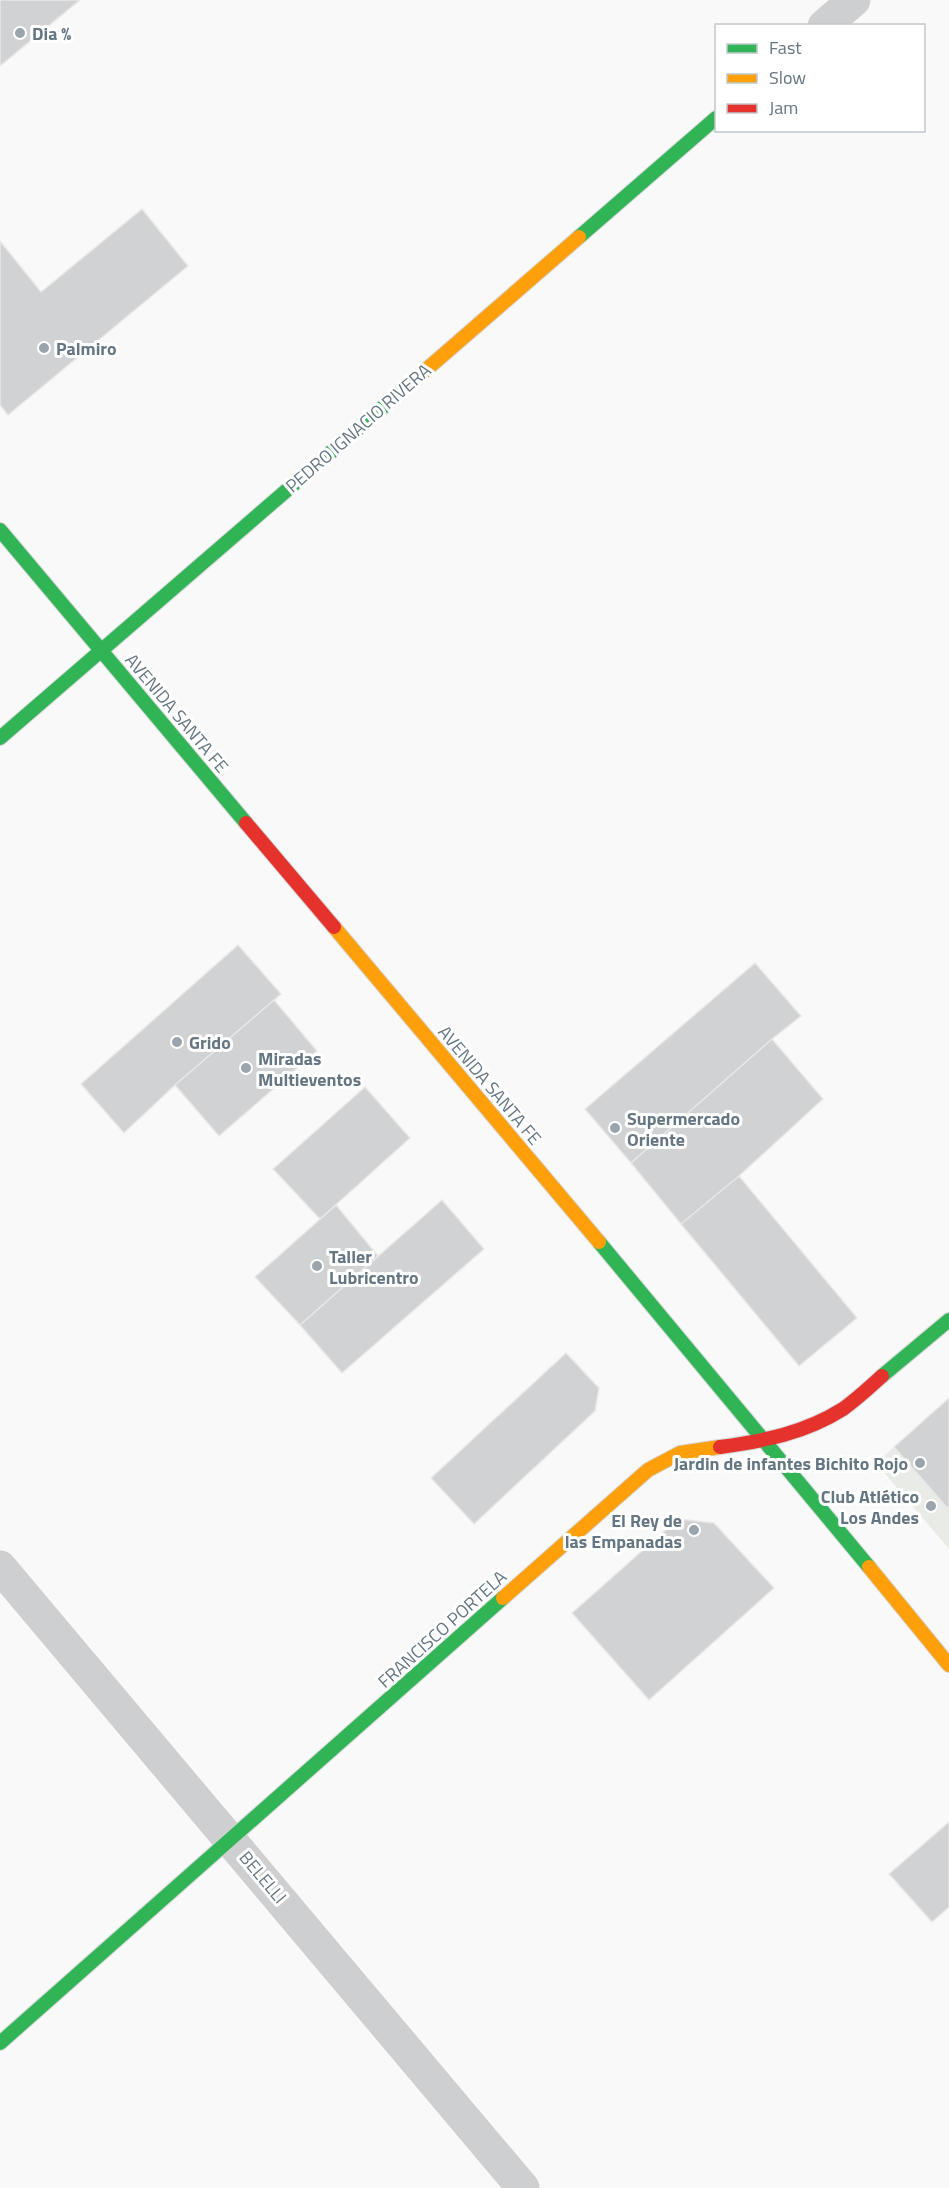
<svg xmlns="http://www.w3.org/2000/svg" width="949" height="2188" viewBox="0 0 949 2188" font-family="'Titillium Web',sans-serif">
  <rect width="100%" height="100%" fill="#f9f9f9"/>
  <path fill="#e8ebe6" d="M949 1399V1549L876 1463Z"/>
  <path fill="#d0d2d3" stroke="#e8e8e8" stroke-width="1.5" d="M0 0H80L0 66Z
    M142 209 188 266 8 415 0 405V241L41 292Z
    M238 945 281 994 175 1085 124 1133 81 1084Z
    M755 963 801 1016 772 1039 631 1163 585 1109Z
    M274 1000 317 1051 219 1136 175 1085Z
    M772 1039 823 1099 739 1176 681 1224 631 1163Z
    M365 1087 410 1138 320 1219 273 1169Z
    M739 1176 857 1318 799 1366 681 1224Z
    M442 1200 484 1249 342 1373 300 1325Z
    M336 1205 378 1256 300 1325 255 1277Z
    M566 1353 599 1388 595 1411 474 1524 431 1478Z
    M949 1398V1510L894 1447Z
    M678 1519 714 1523 774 1588 649 1700 572 1613Z
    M949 1822V1907L932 1922 889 1874Z"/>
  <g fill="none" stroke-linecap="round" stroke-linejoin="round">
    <defs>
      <path id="fast" d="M579 237 716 118
        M0 530 246 823
        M0 738 397 395
        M599 1242 869 1567
        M882 1376 949 1320
        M0 2043 503 1598"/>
      <path id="slow" d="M397 395 579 237
        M334 927 599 1242
        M869 1567 949 1665
        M503 1598 648 1470 680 1453 720 1447"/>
      <path id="jam" d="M246 823 334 927
        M720 1447C764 1441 805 1433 843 1409 857 1399 870 1387 882 1376"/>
    </defs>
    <use href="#fast" stroke="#d5d6d7" stroke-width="16"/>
    <use href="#slow" stroke="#d5d6d7" stroke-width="16"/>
    <use href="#jam" stroke="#d5d6d7" stroke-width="16"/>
    <path stroke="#cecfd0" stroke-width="33" d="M824 26 854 0
      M0 1567 523 2188"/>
    <use href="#fast" stroke="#30b455" stroke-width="14"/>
    <use href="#slow" stroke="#ff9f0a" stroke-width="14"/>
    <use href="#jam" stroke="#e5322d" stroke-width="14"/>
  </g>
  <g fill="#99a4ac" stroke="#fff" stroke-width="2">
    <circle cx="20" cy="33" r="6"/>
    <circle cx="44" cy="348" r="6"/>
    <circle cx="177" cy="1042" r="6"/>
    <circle cx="246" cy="1068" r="6"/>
    <circle cx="615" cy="1128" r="6"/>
    <circle cx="317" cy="1266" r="6"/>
    <circle cx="920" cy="1463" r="6"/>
    <circle cx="931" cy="1506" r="6"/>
    <circle cx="694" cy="1530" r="6"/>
  </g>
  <g text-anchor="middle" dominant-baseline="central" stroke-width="6" stroke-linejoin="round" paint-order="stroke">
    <g font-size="18" font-weight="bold" fill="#657683" stroke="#fff" text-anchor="start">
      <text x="32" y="33">Dia %</text>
      <text x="56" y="348">Palmiro</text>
      <text x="189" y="1042">Grido</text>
      <text x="258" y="1058">Miradas<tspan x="258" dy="21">Multieventos</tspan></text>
      <text x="627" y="1118">Supermercado<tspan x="627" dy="21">Oriente</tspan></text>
      <text x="329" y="1256">Taller<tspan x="329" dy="21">Lubricentro</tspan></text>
      <text x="908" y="1463" text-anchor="end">Jardin de infantes Bichito Rojo</text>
      <text x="919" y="1496" text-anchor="end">Club Atlético<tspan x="919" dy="21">Los Andes</tspan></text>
      <text x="682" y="1520" text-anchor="end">El Rey de<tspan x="682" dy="21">las Empanadas</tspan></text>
    </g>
    <g font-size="18" fill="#657683" stroke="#fff">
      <text transform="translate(358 428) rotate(-41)">PEDRO IGNACIO RIVERA</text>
      <text transform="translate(177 713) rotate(50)">AVENIDA SANTA FE</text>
      <text transform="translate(490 1085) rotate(50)">AVENIDA SANTA FE</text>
      <text transform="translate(442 1629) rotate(-42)">FRANCISCO PORTELA</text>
      <text transform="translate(263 1877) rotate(50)">BELELLI</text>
    </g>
  </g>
  <rect x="715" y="24" width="210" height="108" fill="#ffffff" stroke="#c1c8cd" stroke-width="1.5"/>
  <rect x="727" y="44" width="30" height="9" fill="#30b455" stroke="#c1c8cd" stroke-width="1.5"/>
  <text x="769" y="54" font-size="18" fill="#657683">Fast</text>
  <rect x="727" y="74" width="30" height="9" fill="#ff9f0a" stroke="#c1c8cd" stroke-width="1.5"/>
  <text x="769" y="84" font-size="18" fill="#657683">Slow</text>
  <rect x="727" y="104" width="30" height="9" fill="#e5322d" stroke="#c1c8cd" stroke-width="1.5"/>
  <text x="769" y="114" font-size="18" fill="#657683">Jam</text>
</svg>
